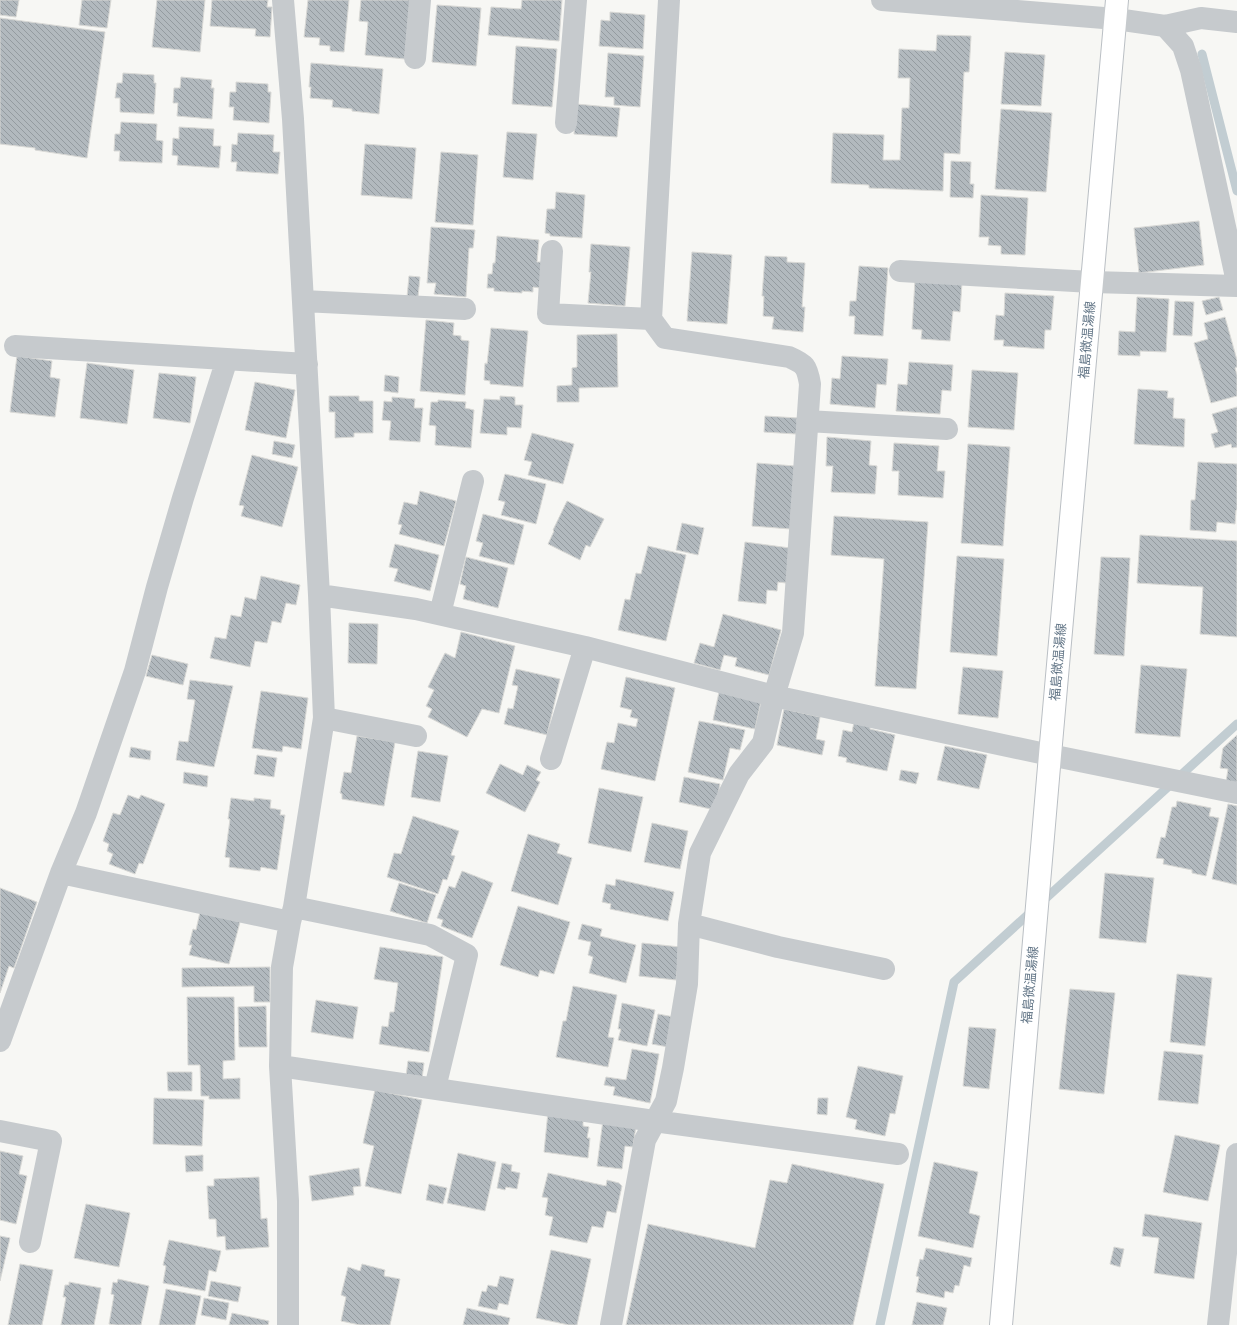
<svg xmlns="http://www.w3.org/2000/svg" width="1237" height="1325" viewBox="0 0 1237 1325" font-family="'DM Sans','Noto Sans JP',sans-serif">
  <defs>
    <pattern id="building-back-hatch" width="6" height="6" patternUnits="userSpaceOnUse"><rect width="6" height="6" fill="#b2b9be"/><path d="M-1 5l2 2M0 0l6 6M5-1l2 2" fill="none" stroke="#949ba0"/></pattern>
  </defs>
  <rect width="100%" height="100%" fill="#f7f7f4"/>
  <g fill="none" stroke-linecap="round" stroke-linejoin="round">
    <path stroke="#c2cdd2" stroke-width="9" d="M1202 54 1237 191
      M880 1325 954 982 1237 724"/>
  </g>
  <path fill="url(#building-back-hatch)" stroke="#d9d9d6" d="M0 0H19L16 17 0 15Z
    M82 0H111L107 28 79 25Z
    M157 0H205L200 52 152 47Z
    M212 0H268L267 7H272L270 37 255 36 256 29 210 26Z
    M308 0H349L344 52 330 51V46L319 45 320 38 304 37Z
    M361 0H410L405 59 365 55 368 22 359 21Z
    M522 0H562L559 41 488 35 491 7 521 9Z
    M437 5 481 8 476 66 432 62Z
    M610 12 645 15 643 49 599 46 601 20 610 21Z
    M0 18 105 32 87 158 35 150V148L0 144Z
    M937 35 971 36 969 72H964L960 154 944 153 943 191 869 188V185L831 183 833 133 884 135 883 160H900L902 108H909L910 78H898L899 49 936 51Z
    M516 46 557 49 552 107 512 104Z
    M1005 52 1045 55 1041 106 1001 104Z
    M608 53 644 56 640 107 614 105V97H605Z
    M311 63 383 69 379 114 352 111V109L332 107 333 100 310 98 311 87H309Z
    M123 73 154 75V83H156L154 114 120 112V98H115L117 83H122Z
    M181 77 212 80 211 88H214L212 119 177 116 178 103H173L174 88H180Z
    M236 82 268 84V92H271L269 123 233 120 234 107H229L230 92H236Z
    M576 104 620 108 617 137 574 134Z
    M1001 109 1052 113 1046 192 995 189Z
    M121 122 157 124 156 140 163 141 162 163 119 161 120 151H114L115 134H120Z
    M179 127 214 129 213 146H221L219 168 177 165 178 156 172 155 173 138 179 139Z
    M507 132 537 134 533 180 503 177Z
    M238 133 274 135 273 152H280L278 174 236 171 237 162H231L232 144 237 145Z
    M365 144 416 148 412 199 361 195Z
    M441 152 478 155 473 225 435 222Z
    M951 161 971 162 970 184H974L973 198 950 197Z
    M556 192 585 195 582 238 552 236H550V234L545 233 547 209H555Z
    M981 195 1028 198 1025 255 1001 254V246L988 245 989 237H979Z
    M1199 221 1204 265 1139 273 1134 228Z
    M431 227 475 230 473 248H469L466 297 434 294 436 283H427Z
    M497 236 539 240 537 262H543L540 288 533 287V292L522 291V293L494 291V288H487L488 274H492L493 263H495Z
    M591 244 630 247 625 306 588 303 591 272H589Z
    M692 252 732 255 727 324 687 321Z
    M765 256 787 257V262L805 263 802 307H805L803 332 772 329 774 317 763 316 764 296H762Z
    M859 266 888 268 883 336 854 334 855 316H849L850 301H856Z
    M409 276 420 277 418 297H407Z
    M915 280 962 283 960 312 953 311 950 341 921 339 922 330 912 329Z
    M1005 293 1054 296 1051 330H1045L1044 349 1003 346 1004 340H994L996 315 1004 316Z
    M1137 297 1169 299 1166 352 1140 351V356L1118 355 1119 331 1135 332Z
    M1219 297 1223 310 1206 315 1202 301Z
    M1175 301 1194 302 1192 336 1173 335Z
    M1225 317 1237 360V367L1235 368 1237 375V396L1211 403 1194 343 1208 339 1204 323Z
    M426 320 454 323 453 335 461 336V340L469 341 465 395 420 391Z
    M491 328 528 331 523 387 490 384V381L484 380 485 363 487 364Z
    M617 334 618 387 579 388V402H557V386L572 385V368L577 367V335Z
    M17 356 52 361 50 377 60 379 55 417 10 412Z
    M842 356 888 359 886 385 877 384 875 408 830 404 832 378 840 379Z
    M909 362 953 365 951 391 942 390 940 414 896 411 898 384 907 385Z
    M87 363 134 370 127 424 80 418Z
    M972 370 1018 373 1014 430 968 427Z
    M159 373 196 377 190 423 153 418Z
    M385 375 399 377 398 393 384 391Z
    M255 382 295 390 286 438 245 430Z
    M1138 389 1168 391 1167 398H1174L1173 418 1185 419 1184 447 1134 444Z
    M329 396H359V401H373V433H354V437L335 438V412H329Z
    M500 396 515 397V405H523L521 428 507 427V435L480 433 484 399 500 400Z
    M392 397 415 399 414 408H423L420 442 389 440 391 421 382 420 384 401 392 402Z
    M438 400 466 402 465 408 474 410 471 448 435 445 436 426 429 425 431 402H438Z
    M1237 407V447L1232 448 1231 444 1215 448 1211 434 1218 432 1212 414Z
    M765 416 798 418 796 434 764 432Z
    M532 433 574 444 563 484 528 475 532 462 524 460Z
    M827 437 871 441 869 465 877 466 875 494 831 492 833 466H826Z
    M274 441 295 445 292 458 272 454Z
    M894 443 939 446 937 471H945L943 498 898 495 899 471H892Z
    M968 444 1010 447 1003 546 961 543Z
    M252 455 298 467 282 527 241 516 244 506 239 505Z
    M1198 462 1237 464V510H1236L1235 524 1217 522 1216 532 1190 530 1191 500H1195Z
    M757 463 795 466 790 529 752 526Z
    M505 474 546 484 536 524 501 515 505 502 498 500Z
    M420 491 456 501 444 546 399 534 402 525 398 524 404 502 417 505Z
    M567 501 604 519 590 547 586 545 580 560 548 544 554 531 553 530Z
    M483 514 524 525 514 565 479 556 483 543 476 541Z
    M834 516 928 522 916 689 875 686 884 559 831 555Z
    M682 523 704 528 698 555 676 550Z
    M1140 535 1237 541V637L1200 634 1203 587 1137 583Z
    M745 542 790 548 786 583 778 582 777 591 767 590 766 604 738 601Z
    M395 544 439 555 430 591 394 581 398 569 389 567Z
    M648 546 686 555 666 641 618 630 625 599 630 600 636 573 641 574Z
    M957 556 1004 559 997 656 950 652Z
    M466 557 508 568 498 608 463 599 466 586 460 584Z
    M1101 557 1130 558 1124 656 1094 654Z
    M261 576 300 585 296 605 286 603 281 623 272 621 267 643 255 641 250 667 210 658 215 637 226 639 231 615 241 617 245 597 256 600Z
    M723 614 781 630 769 675 735 666 737 658 724 655 720 670 694 663 700 643 714 647Z
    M349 623 378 624 377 664 348 663Z
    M461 632 515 646 499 713 482 709 467 737 428 717 432 709 426 706 434 690 428 687 445 653 455 658Z
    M152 655 188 664 183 685 146 676Z
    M1141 665 1187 669 1180 737 1135 733Z
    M963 667 1003 671 998 718 958 714Z
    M516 669 560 679 547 735 504 724 508 708 513 709 518 686 512 685Z
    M626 677 675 688 655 781 601 769 607 742 614 743 618 723 636 727 638 719 630 717 632 710 620 707Z
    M190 680 233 686 214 767 176 760 179 741 188 742 195 700 187 699Z
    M261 691 308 698 301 749 283 746 282 752 252 748Z
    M719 692 761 701 755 729 713 720Z
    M784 709 820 717 816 739 825 741 822 755 777 745Z
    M699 721 745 730 740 750 730 748 723 780 688 772Z
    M854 722 870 725V729L895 735 887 771 846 762 847 758 838 756 843 730 852 732Z
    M1237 735V784L1226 782 1228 769 1220 768 1223 748Z
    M357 736 395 742 384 806 342 799V794L340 793 344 772 351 773Z
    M945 746 987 755 979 789 937 780Z
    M131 747 151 751 150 760 129 757Z
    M418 751 448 756 440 802 411 797Z
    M257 755 277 758 274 777 254 774Z
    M500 764 523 775 527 765 541 772 536 780 540 782 525 812 486 793Z
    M901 770 919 773 916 784 899 780Z
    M184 772 208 776 207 787 183 783Z
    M684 777 720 784 715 810 679 802Z
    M599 788 643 797 631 852 588 843Z
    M128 795 139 799 141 795 165 804 143 864 139 863 135 874 109 864 113 854 107 851 109 844 103 841 113 813 120 815Z
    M231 798 254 801V798L271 800 270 808 281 810 280 815H285L277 870 261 867 260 871 229 867 230 858 225 857 230 819H228Z
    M1177 801 1211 808 1209 816 1219 818 1206 876 1192 873V870L1163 864 1164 859 1156 858 1161 837 1165 838 1172 807H1176Z
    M1228 804 1237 806V885L1212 879Z
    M413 816 459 831 451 855 455 856 447 880 443 879 438 894 387 877 394 853 401 854Z
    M652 823 688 831 680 869 644 862Z
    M528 834 560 844 557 853 572 858 558 905 511 891Z
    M462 871 493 883 472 938 441 926 443 920 437 918 449 886 455 888Z
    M1105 873 1154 878 1146 943 1099 938Z
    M616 879 674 892 668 921 610 909 611 904 602 902 606 884 615 886Z
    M399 883 436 895 427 923 390 911Z
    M0 888 37 902 14 968 9 966 0 993Z
    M518 906 570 922 554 974 540 970 538 977 500 965Z
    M200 912 240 922 229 964 189 955 192 945H189L193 929 196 930Z
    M582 924 602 929 600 936 636 945 626 983 589 973 593 957 588 955 591 942 578 939Z
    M642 943 680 947 676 980 639 976Z
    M380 947 443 957 429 1052 379 1044 382 1026 388 1027 390 1012H394L398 983 374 979Z
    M270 967V1002H254V986L182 987V968Z
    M1177 974 1212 978 1205 1046 1170 1042Z
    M573 986 617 995 608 1037 614 1038 608 1067 556 1057 563 1021H566Z
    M1070 989 1115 993 1104 1094 1059 1089Z
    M187 997H234L235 1060 223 1061V1079L240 1078V1099H209V1096H201L200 1065H188Z
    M316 1000 358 1007 353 1039 311 1032Z
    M622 1003 655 1010 647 1046 618 1040 621 1029H618Z
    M266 1006 267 1047H239L238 1007Z
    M658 1014 674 1017 668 1047 652 1044Z
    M969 1027 996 1029 989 1089 963 1086Z
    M632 1049 659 1054 650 1103 613 1095 615 1087 604 1085 606 1077 626 1080Z
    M1164 1051 1203 1055 1198 1104 1158 1100Z
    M408 1061 424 1063 422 1079 406 1076Z
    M858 1066 903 1076 895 1114 890 1113 885 1136 855 1129 857 1120 846 1117Z
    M167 1072H192V1091H168Z
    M375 1090 422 1100 401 1194 365 1186 374 1146 363 1143Z
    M154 1098 204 1100 202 1146 153 1144Z
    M818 1098H828L827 1115 817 1114Z
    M548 1112 583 1117V1126L589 1127 587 1138H590L588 1158 544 1152Z
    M603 1120 636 1125 633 1147 625 1146 622 1169 597 1166Z
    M1175 1135 1220 1145 1208 1201 1163 1192Z
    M0 1151 23 1156 19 1174 27 1176 16 1224 0 1220Z
    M458 1153 496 1162 485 1211 447 1203Z
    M203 1155V1171L186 1172 185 1156Z
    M934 1162 978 1172 969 1213 980 1216 973 1248 918 1236Z
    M502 1163 512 1165 511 1171 520 1173 517 1189 506 1187 505 1190 497 1188Z
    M792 1164 884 1184 853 1325H626L648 1224 755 1248 770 1180 787 1183Z
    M359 1168 361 1186 353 1187 354 1195 312 1201 309 1176Z
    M548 1173 606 1186 607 1180 619 1183 622 1186 616 1213 607 1211 603 1228 592 1226 587 1243 549 1235 553 1217 545 1215 548 1198 542 1197Z
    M259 1177 261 1219 267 1218 269 1247 226 1250 225 1236 217 1237 216 1219H209L207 1186H214V1179Z
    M429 1184 447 1188 443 1204 426 1200Z
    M86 1204 130 1213 119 1267 74 1258Z
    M1145 1214 1202 1223 1194 1279 1154 1273 1159 1238 1142 1236Z
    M0 1236 10 1238 0 1281Z
    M169 1240 221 1251 216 1272 209 1270 205 1291 163 1283 166 1266 163 1265Z
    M1114 1247 1124 1249 1120 1267 1110 1264Z
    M926 1248 972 1258 970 1267 964 1265 959 1286 955 1285 953 1293 945 1291 944 1298 916 1292 919 1277 916 1276 920 1259 923 1260Z
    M551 1250 591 1259 577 1325H569L536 1318Z
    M20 1264 53 1270 42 1325H8Z
    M362 1264 385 1270 384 1276 400 1279 390 1325H360L341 1321 346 1297 341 1295 348 1267 360 1271Z
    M500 1276 514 1279 508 1305 499 1303 497 1310 478 1306 482 1291 486 1292 488 1285 497 1287Z
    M118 1279 149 1286 141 1325H116L109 1324 114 1295 111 1294 113 1282 117 1283Z
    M211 1281 241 1287 238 1302 208 1296Z
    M69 1282 101 1288 94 1325H61L66 1297H63L65 1285H69Z
    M166 1289 201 1296 195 1325H159Z
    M204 1298 229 1303 226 1320 201 1315Z
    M917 1302 947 1308 943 1325H912Z
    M467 1308 510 1318 508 1325H463Z
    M232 1313 269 1321 268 1325H229Z"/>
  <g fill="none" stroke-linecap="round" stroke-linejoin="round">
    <defs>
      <path id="secondary" d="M1001 1325 1050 755 1117 0"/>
    </defs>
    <use href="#secondary" stroke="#babfc4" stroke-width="24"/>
    <path stroke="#c6cacd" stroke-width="22" d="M283 0 293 119 319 595 324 718 294 907 290 922 282 967 280 1066 288 1201V1325
      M882 0 1116 19 1165 26 1201 18 1237 22
      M1165 26 1183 46 1191 70 1237 282
      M415 58 420 0
      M566 123 576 0
      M552 251 548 314 651 319
      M900 271 1092 282 1237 286
      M303 301 465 309
      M15 346 307 364
      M807 421 947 429
      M319 595 416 609 585 647 774 696 793 633 810 384C807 366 805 364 789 357L665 338 651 319 669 0
      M440 614 473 481
      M324 718 416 736
      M551 759 585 647
      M61 873 290 922
      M294 907 430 935 467 955 435 1088
      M689 924 778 947 884 969
      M0 1041 61 873 86 813 135 671 157 587 183 498 227 359
      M280 1066 654 1121 898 1154
      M0 1131 51 1141 30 1242
      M611 1325 645 1140 666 1101 673 1068 687 984 689 924 700 853 739 774 763 743 774 696 1050 755 1237 793
      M1218 1325 1237 1154"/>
    <use href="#secondary" stroke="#fff" stroke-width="22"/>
  </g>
  <g text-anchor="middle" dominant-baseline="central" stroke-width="4" stroke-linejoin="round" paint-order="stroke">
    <g font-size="13" fill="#637687" stroke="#fff">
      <text transform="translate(1087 340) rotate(-85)">福島微温湯線</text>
      <text transform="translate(1058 662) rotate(-85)">福島微温湯線</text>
      <text transform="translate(1030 985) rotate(-85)">福島微温湯線</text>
    </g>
  </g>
</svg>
